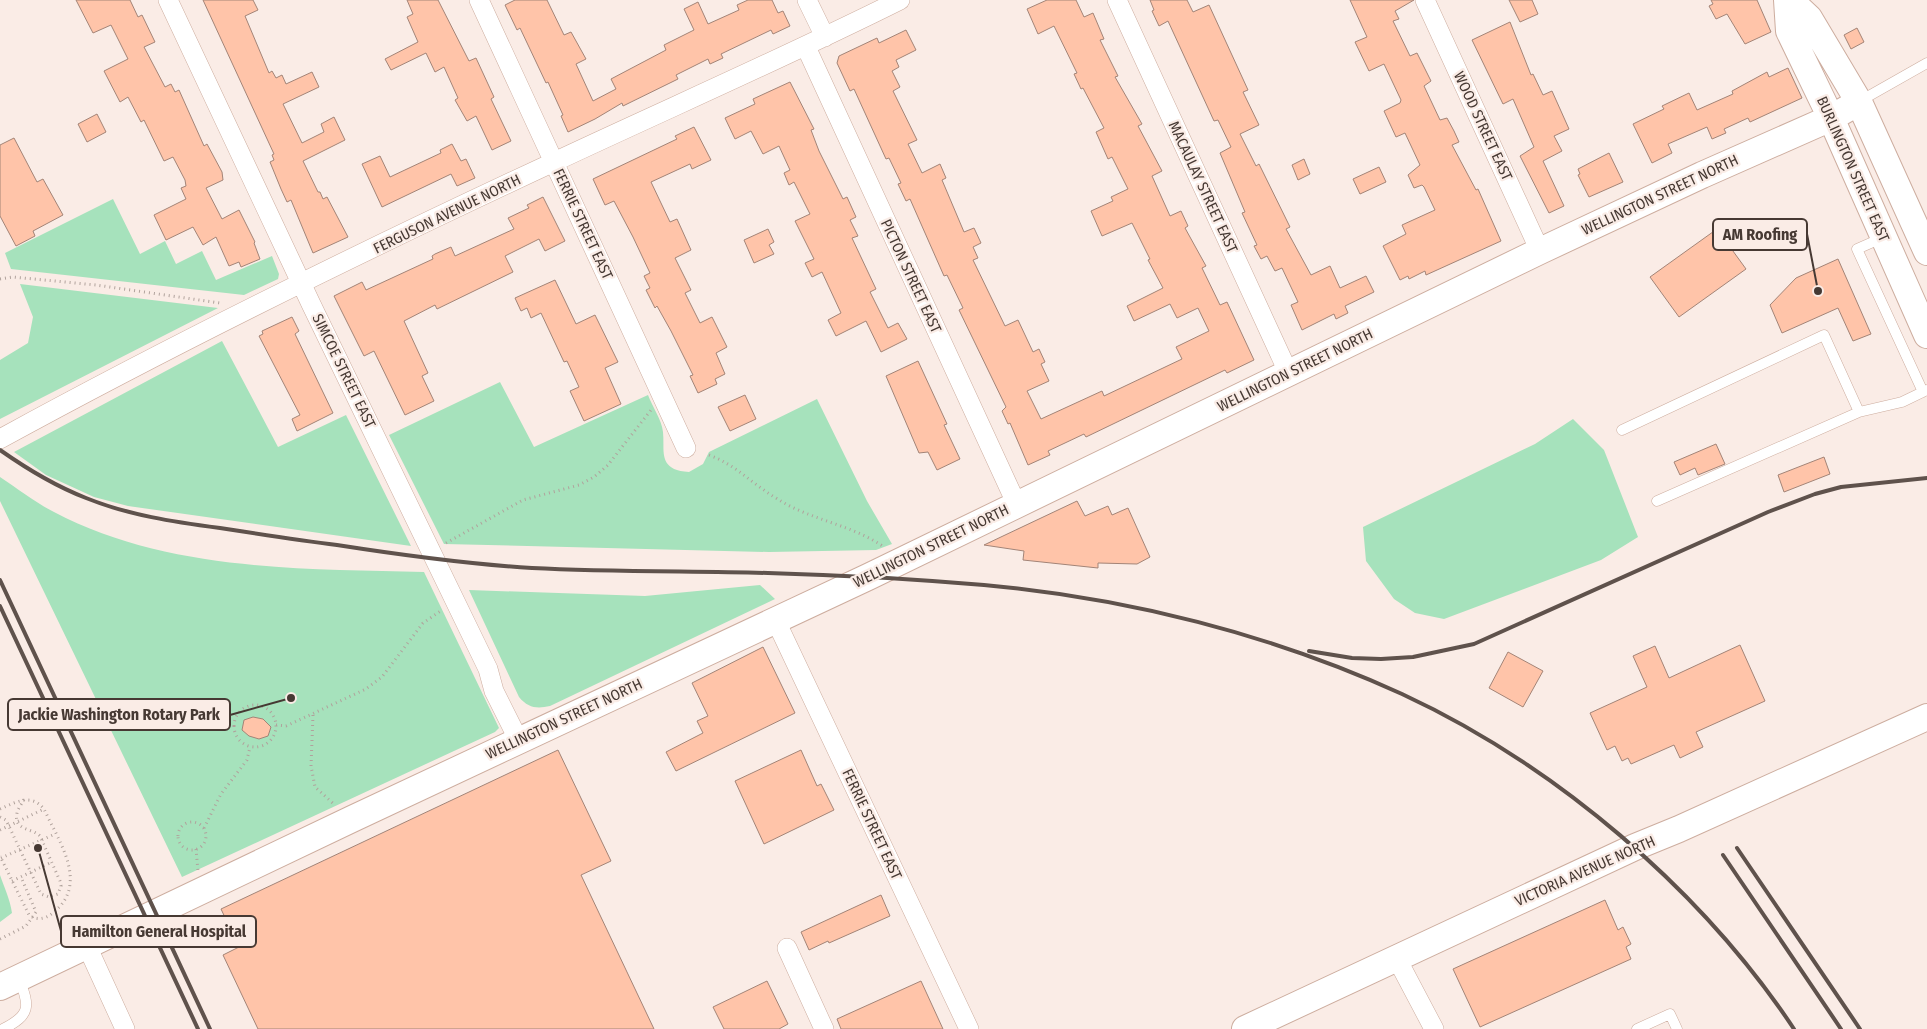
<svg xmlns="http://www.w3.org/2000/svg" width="1927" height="1029" viewBox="0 0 1927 1029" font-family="'Fira Sans Condensed',sans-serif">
  <rect width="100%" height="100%" fill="#faece6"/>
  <path fill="#a6e2bc" d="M113 199 140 254 165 241 176 264 202 251 216 280 272 256 279 274 278 279 244 295 11 269 5 253Z
    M20 284 218 308 0 419V360L28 343 33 317Z
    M222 341 278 447 346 415 411 546 128 506 94 497 46 475 14 452Z
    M500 382 534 447 648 395C652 406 662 420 663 432 665 451 657 470 689 472L703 464 709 452 817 399 867 501 892 544 876 550 769 552 444 544 389 435Z
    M1573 419 1604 450 1638 537 1601 560 1444 619 1415 613 1394 599 1366 561 1363 527 1535 444Z
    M0 477C18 489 36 503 54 512 166 571 301 569 424 572L499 728 495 732 182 877 0 501Z
    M760 585 775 599 550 706C537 709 528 708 519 697L469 590 645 596Z
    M0 875C4 887 10 899 12 913L0 922Z"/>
  <path fill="#ffc4a9" stroke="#a38477" d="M76 0H130L138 17 142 15 155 42 144 47 165 87 171 84 175 92 179 90 204 146 207 144 222 172 223 180 206 188 222 219 239 210 255 242 254 243 260 259 241 267 239 262 229 266 216 237 203 245 193 227 166 240 154 215 186 199 181 188 186 186 185 180 173 157 164 161 144 120 141 122 128 97 120 102 104 71 128 59 111 25 93 33Z
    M203 0H253L258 10 245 16 269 73 272 71 276 78 282 75 286 84 312 72 319 87 283 104 302 143 324 132 321 124 334 117 345 140 303 161 318 192H320L323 199 327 197 348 237 313 253 291 200 287 202 281 189 270 162 274 160 272 155 274 154Z
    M407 0H438L469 61 476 58 494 97 491 99 511 141 492 150 476 116 467 121 455 100 458 98 444 67 435 72 426 53 391 70 385 59 418 42 407 17 413 14Z
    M515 0H547L564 35 571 32 586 59 576 64 593 101 616 89 611 79 666 50 664 45 694 30 684 9 698 2 708 24 739 10 737 5 748 0H772L778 13 783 11 790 26 773 34 771 30 721 54 723 58 710 64 708 59 676 75 678 79 623 106 622 103 595 119 568 132 561 116 563 115 548 82 546 83 520 28 517 30 505 5Z
    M1047 0H1076L1084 17 1093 13 1104 39 1100 40 1118 76 1115 77 1142 124 1138 126 1162 171 1152 176 1170 216 1181 211 1188 226 1185 228 1206 266 1202 268 1220 305 1227 302 1254 360 1227 373 1225 370 1086 437 1084 434 1048 451 1050 455 1028 465 1010 423 1008 424 1002 411 1006 407 959 310 963 308 947 275 944 276 910 199 906 201 898 184 901 183 889 158 886 159 854 89 850 91 837 63 839 56 877 38 879 43 906 30 916 50 896 60 899 67 892 71 900 87 893 91 917 140 908 144 922 173 940 164 946 178 942 180 964 232 974 228 981 243 973 247 978 258 973 260 1005 326 1018 320 1033 352 1039 349 1045 362 1041 364 1049 381 1027 391 1041 419 1102 391 1104 396 1182 359 1176 347 1209 331 1198 308 1177 318 1170 304 1134 321 1127 306 1163 288 1148 260 1150 259 1132 223 1102 236 1091 211 1113 201 1111 197 1128 189 1112 157 1108 159 1096 132 1104 128 1083 88 1081 89 1074 74 1077 73 1054 26 1038 34 1027 9Z
    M1150 0H1187L1193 12 1209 5 1248 90 1243 92 1259 125 1240 134 1256 166 1259 164 1290 227 1286 229 1311 275 1330 266 1340 288 1366 276 1374 292 1345 306 1348 313 1336 319 1334 314 1302 330 1291 305 1298 302 1282 268 1275 271 1267 256 1261 259 1254 246 1257 245 1242 213 1245 212 1220 153 1231 147 1218 120 1214 121 1168 21 1159 26 1152 11 1154 10Z
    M1350 0H1414L1395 11 1399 19 1393 21 1410 56 1417 53 1431 81 1424 86 1440 120 1447 118 1454 131 1459 142 1452 145 1476 190 1478 189 1501 241 1426 275 1425 271 1409 279 1408 276 1400 280 1383 246 1406 234 1402 225 1435 210 1424 187 1422 185 1414 188 1408 175 1420 165 1405 133 1396 137 1384 111 1400 103 1401 100 1384 64 1369 71 1355 42 1367 37Z
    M1509 0H1532L1538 14 1520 22Z
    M1711 0H1757L1771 32 1745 44 1727 14 1716 19 1709 6 1713 4Z
    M1510 22 1531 75 1533 74 1543 95 1552 91 1569 129 1554 136 1562 151 1543 161 1564 206 1549 213 1520 156 1534 147 1513 99 1503 104 1472 40Z
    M1857 28 1864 42 1851 49 1844 35Z
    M1788 68 1802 98 1750 122 1748 118 1724 129 1726 133 1712 139 1707 127 1668 144 1672 153 1652 163 1633 124 1664 109 1662 106 1689 93 1697 110 1733 94 1732 91 1767 72 1769 77Z
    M790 82 814 129 811 130 819 151 843 199 847 197 856 217 850 220 858 236 852 238 876 289 870 292 888 328 898 323 907 339 881 352 866 321 836 336 828 320 841 313 822 272 812 277 805 263 814 259 795 221 810 214 794 182 789 185 784 173 790 170 779 146 763 154 751 131 735 139 725 118 755 104 753 99Z
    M97 114 106 132 87 142 78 124Z
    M694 127 711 160 692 169 690 164 651 182 670 222 677 219 691 250 675 258 691 290 685 293 700 323 712 317 727 347 716 353 725 374 715 379 717 384 698 393 690 376 693 375 671 331 657 306 655 308 646 290 650 288 644 276 650 273 633 237 614 201 605 205 593 179 677 139 675 136Z
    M14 138 37 182 43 179 63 215 33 231 35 236 16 246 0 216V145Z
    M452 144 461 161 466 159 475 178 457 186 451 174 382 207 362 164 380 156 390 177 441 153 440 150Z
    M1609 153 1623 182 1589 197 1578 175 1580 174 1578 169Z
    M1304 159 1310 174 1298 180 1292 165Z
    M1379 167 1386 182 1360 194 1353 179Z
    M543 197 565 241 545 251 539 239 505 256 513 272 437 309 435 305 404 321 428 373 422 376 434 401 405 415 374 351 364 356 334 296 362 282 366 290 433 259 432 256 435 254 451 247 455 256 514 229 508 218 529 208 527 205Z
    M768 229 774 242 769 245 774 254 754 263 744 240Z
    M1717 229 1746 269 1679 317 1650 277Z
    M1838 259 1871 334 1853 341 1838 308 1782 333 1770 305 1796 278Z
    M555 280 576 324 595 315 618 362 605 368 621 404 584 421 570 391 579 387 567 361 564 362 541 313 531 318 527 308 521 311 515 298Z
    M292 317 299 331 295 334 333 413 297 431 292 419 300 415 259 336 263 334 262 331Z
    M918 361 947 424 944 425 960 459 937 470 928 452 919 453 886 376Z
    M745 395 756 419 730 431 718 407Z
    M1716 444 1725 464 1698 475 1695 468 1680 475 1674 462Z
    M1824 457 1830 474 1784 492 1778 475Z
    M1077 501 1085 516 1108 506 1112 515 1128 508 1150 557 1137 564 1098 563V568L1023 560 1024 551 984 545Z
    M1740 645 1765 701 1696 732 1703 747 1680 758 1674 745 1631 764 1628 758 1622 761 1615 746 1607 750 1590 713 1647 687 1633 656 1655 646 1669 678Z
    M763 647 795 713 676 771 666 752 703 733 697 721 708 716 692 683Z
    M1508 652 1543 671 1523 707 1489 688Z
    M253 717 263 719 271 727 268 736 259 739 249 736 242 730 244 720Z
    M558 750 611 861 581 875 654 1029H258L223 955 239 947 221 909Z
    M801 750 817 786 821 784 834 810 764 844 735 781Z
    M881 895 890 916 829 943 828 941 809 950 801 932Z
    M1605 900 1618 930 1623 927 1631 944 1626 947 1631 959 1480 1027 1453 969Z
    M767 981 788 1024 779 1029H724L713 1007Z
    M921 981 943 1029H841L837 1019Z"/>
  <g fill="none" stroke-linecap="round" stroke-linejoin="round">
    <defs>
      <path id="lane" d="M1860 101 1927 63
        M1882 238 1857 249 1923 392
        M1622 430 1824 335 1859 412
        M1657 501 1859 412 1902 402 1927 390
        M3 1029C31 1015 30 1006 19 979
        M1637 1029 1670 1014 1677 1029"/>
      <path id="street" d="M168 0 311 304 488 669 494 691 519 741
        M479 0 686 448
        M807 0 825 37
        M1117 0 1289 374
        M1425 0 1540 251
        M806 47 1017 505
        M0 439C181 340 367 249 554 162 669 108 786 57 900 0
        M775 619 969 1029
        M87 946 125 1029
        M787 948 824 1029
        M1396 957 1434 1029"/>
      <path id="secondary" d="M1787 0 1789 31 1831 118 1927 335
        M1790 0 1809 18 1859 102 1927 252
        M0 987 352 819 868 577 1540 251 1702 175 1831 118 1859 102
        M1245 1029 1635 847 1679 829 1927 717"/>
    </defs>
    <use href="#lane" stroke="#cdad9f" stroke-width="11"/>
    <use href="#street" stroke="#cdad9f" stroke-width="20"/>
    <use href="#secondary" stroke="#cdad9f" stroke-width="28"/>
    <path stroke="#b0a29c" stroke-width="3" stroke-dasharray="1 4" stroke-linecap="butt" d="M0 279 13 277 96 285 220 303
      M709 455C736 465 751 483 776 498 809 520 851 524 884 547
      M446 543 523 500 579 485 594 477 608 465 651 410
      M234 726a21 21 0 1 1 42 0a21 21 0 1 1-42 0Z
      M313 715 311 766 315 787 335 805
      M276 725 286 726 366 689 382 677 423 623 442 610
      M0 809C16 802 31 793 44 809 59 842 89 883 54 912 46 919 37 921 29 915L0 856
      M0 817 6 820 41 894 49 897 58 894 61 886 60 881 40 836C33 828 13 831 17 813 18 808 22 804 24 799
      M178 836a14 14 0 1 1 28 0a14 14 0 1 1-28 0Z
      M204 828 221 794 247 760 250 747
      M0 830 44 809
      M196 849 198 871
      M1 858 55 834
      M12 881 52 862
      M0 939 26 926 36 912 21 877"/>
    <use href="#lane" stroke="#fff" stroke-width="10"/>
    <use href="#street" stroke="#fff" stroke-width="19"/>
    <use href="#secondary" stroke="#fff" stroke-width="26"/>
    <path stroke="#5f524c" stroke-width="4" d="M0 450C27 469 55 486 86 498 128 515 174 522 220 528 259 534 298 540 337 545 401 555 467 564 532 568 611 572 690 571 768 573 840 575 913 579 984 585 1127 598 1271 634 1402 694 1555 765 1701 889 1794 1029
      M0 580 210 1029
      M0 606 198 1029
      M1309 651 1352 658 1381 659 1413 657 1474 644 1768 512 1815 494 1841 487 1927 478
      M1737 848 1860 1029
      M1723 855 1841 1029"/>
  </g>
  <g text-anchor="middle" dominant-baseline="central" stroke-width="4.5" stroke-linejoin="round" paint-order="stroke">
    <g font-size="15" fill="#463933" stroke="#faece6">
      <text transform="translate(1483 126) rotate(65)">WOOD STREET EAST</text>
      <text transform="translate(1853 169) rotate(66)">BURLINGTON STREET EAST</text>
      <text transform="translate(1203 187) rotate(65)">MACAULAY STREET EAST</text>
      <text transform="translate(1660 195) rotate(-25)">WELLINGTON STREET NORTH</text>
      <text transform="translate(447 214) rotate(-26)">FERGUSON AVENUE NORTH</text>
      <text transform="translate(583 224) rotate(65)">FERRIE STREET EAST</text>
      <text transform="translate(911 276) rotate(65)">PICTON STREET EAST</text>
      <text transform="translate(1295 370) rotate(-26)">WELLINGTON STREET NORTH</text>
      <text transform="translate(344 371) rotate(64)">SIMCOE STREET EAST</text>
      <text transform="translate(931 546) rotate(-26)">WELLINGTON STREET NORTH</text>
      <text transform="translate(564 719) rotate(-25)">WELLINGTON STREET NORTH</text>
      <text transform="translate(872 824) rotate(65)">FERRIE STREET EAST</text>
      <text transform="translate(1585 871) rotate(-24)">VICTORIA AVENUE NORTH</text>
    </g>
  </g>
  <path fill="none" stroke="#463933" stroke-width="2" d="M1818 291L1807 234M291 698L230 715M38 848L61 931"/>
  <g fill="#463933" stroke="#faece6" stroke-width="2">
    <circle cx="1818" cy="291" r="5"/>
    <circle cx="291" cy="698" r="5"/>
    <circle cx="38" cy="848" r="5"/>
  </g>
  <g fill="#faece6" stroke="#463933" stroke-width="2">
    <rect x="1713" y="219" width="94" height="31" rx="5"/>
    <rect x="8" y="699" width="222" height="31" rx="5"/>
    <rect x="61" y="916" width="195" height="31" rx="5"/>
  </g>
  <g font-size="16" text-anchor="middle" font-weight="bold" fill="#463933">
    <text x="1760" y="240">AM Roofing</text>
    <text x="119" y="720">Jackie Washington Rotary Park</text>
    <text x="159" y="937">Hamilton General Hospital</text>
  </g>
</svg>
